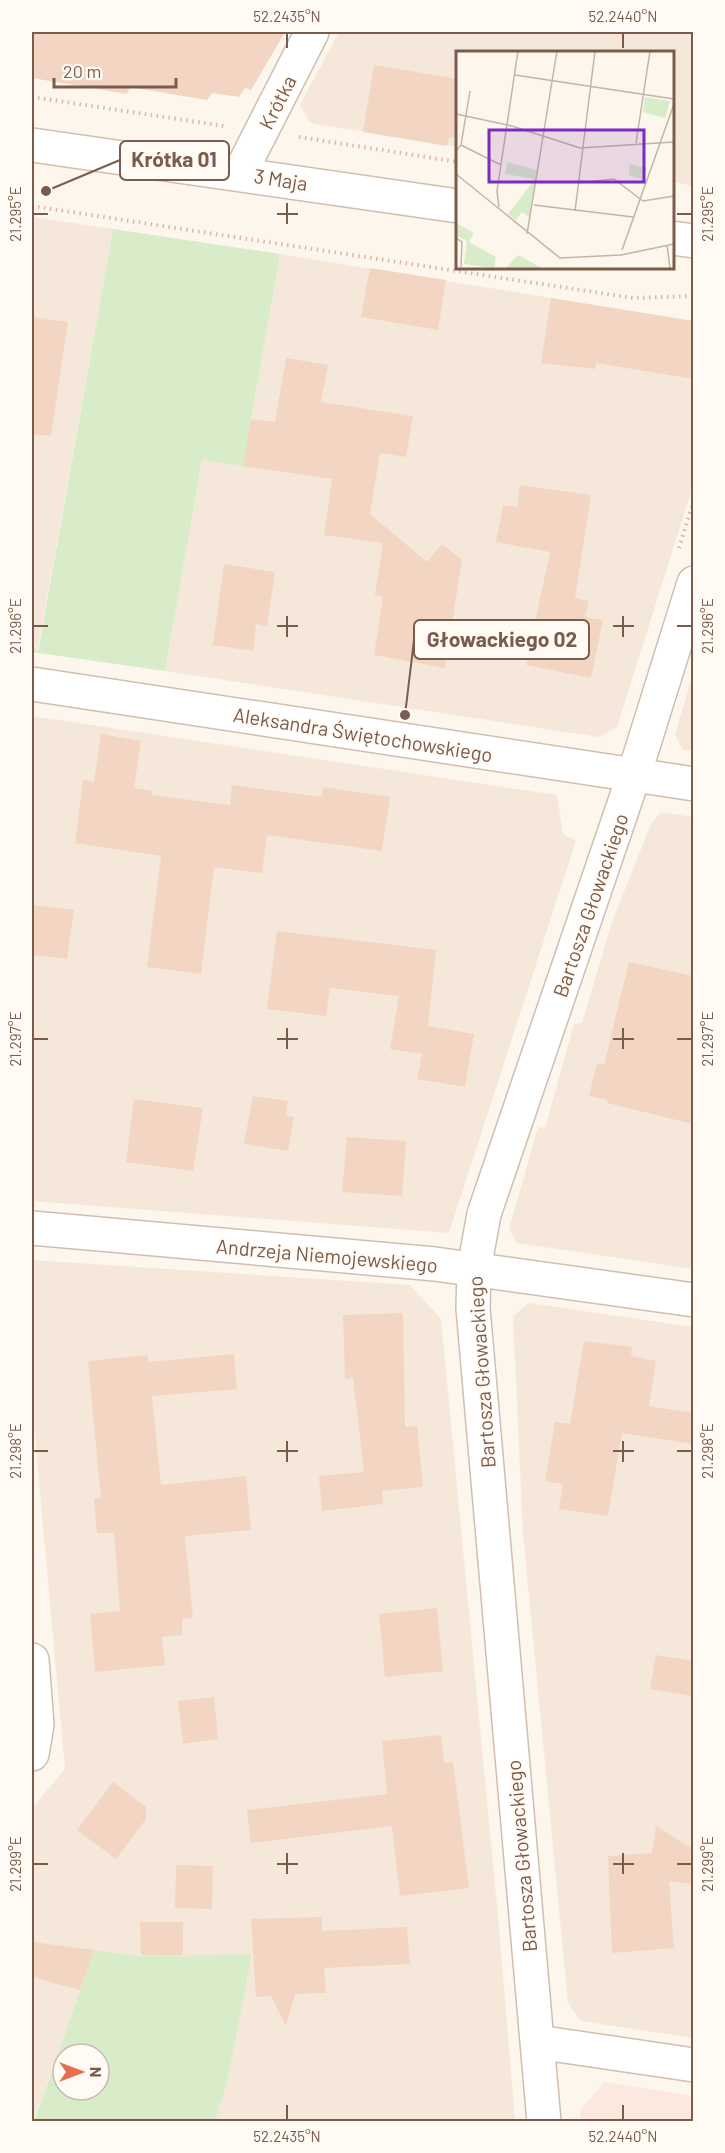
<svg xmlns="http://www.w3.org/2000/svg" width="725" height="2153" viewBox="0 0 725 2153" font-family="Barlow,sans-serif">
  <rect width="100%" height="100%" fill="#fdf6ec"/>
  <path fill="#f5e8da" d="M339 32H693V186L673 182 672 52H458V147L310 123 300 105Z
    M32 217 113 229 37 653 32 648Z
    M280 254 693 321V486L617 727 599 737 165 671 202 460 243 466Z
    M693 673 694 751H693L683 750 675 735Z
    M32 716 557 795 563 834 576 841 449 1233 32 1201Z
    M661 812 693 817V1269L517 1243 509 1229 538 1127 545 1128 574 1024 582 1023 612 922 651 824Z
    M32 1260 410 1285 441 1319 498 1916 515 2121H215L227 2084 252 1954 141 1956 94 1950 34 2121H32V1808L65 1769 32 1405Z
    M529 1303 693 1327V2038L581 2021 568 2003 523 1534 513 1316Z"/>
  <path fill="#fde8e0" d="M604 2082 693 2096V2121H581L580 2111Z"/>
  <path fill="#d8ecc9" fill-rule="evenodd" d="M113 229 280 254 243 466 202 460 165 671 32 652V648L38 652Z
    M94 1950 141 1956 252 1954 227 2084 215 2121 34 2122ZM63 2054H99V2090H63Z"/>
  <path fill="#f3d5c3" d="M32 32H285L251 90 245 88 239 97 212 93 207 100 130 87 127 94 32 78Z
    M374 65 458 79V138L449 137 447 146 363 132Z
    M370 268 446 280 438 330 361 317Z
    M551 298 693 321V379L596 363 595 369 541 363Z
    M32 317 68 322 51 436 32 434Z
    M286 358 328 365 321 402 413 416 406 457 380 453 370 514 427 562 442 544 462 560 445 668 374 655 383 597 375 595 383 543 324 535 332 479 243 466 251 419 275 422Z
    M520 485 591 495 575 598 589 601 585 617 603 620 591 678 526 665 550 552 496 542 503 505 517 507Z
    M224 564 275 572 267 626 256 624 253 651 213 645Z
    M101 734 141 741 134 788 152 791V795L230 805 232 785 322 797 323 787 390 797 382 851 267 835 262 873 214 867 201 974 147 967 161 856 75 843 83 780 94 782Z
    M32 905 74 910 67 959 32 955Z
    M277 931 436 950 428 1026 474 1034 465 1087 417 1079 422 1054 390 1049 399 996 330 988 326 1016 267 1009Z
    M629 962 693 976V1124L607 1103V1100L589 1096 597 1063 604 1065Z
    M253 1096 288 1101 286 1116 294 1117 288 1151 244 1144Z
    M134 1099 203 1108 193 1171 126 1162Z
    M347 1137 406 1141 402 1196 342 1192Z
    M403 1313 405 1427 417 1426 423 1487 382 1491 383 1504 322 1511 319 1476 364 1472 353 1378 345 1379 343 1315Z
    M584 1341 632 1347 631 1356 656 1361 649 1406 693 1413V1444L622 1433 608 1516 559 1509 563 1484 545 1481 555 1422 570 1424Z
    M234 1354 237 1389 152 1396 161 1485 246 1476 251 1530 185 1536 193 1618 182 1619V1635L162 1637 165 1665 95 1672 90 1614 120 1611 114 1533H97L94 1499 101 1498 88 1361 148 1355 149 1362Z
    M437 1608 443 1671 385 1677 379 1614Z
    M656 1655 693 1661V1696L650 1689Z
    M214 1697 218 1739 183 1744 178 1701Z
    M441 1735 444 1763 453 1762 469 1888 400 1896 392 1826 251 1843 247 1810 387 1794 382 1741Z
    M113 1782 146 1807V1819L116 1859 77 1830Z
    M656 1826 693 1849V1884L669 1881 674 1948 612 1953 608 1856 652 1853Z
    M176 1865 213 1866 212 1909 175 1908Z
    M322 1917V1931L407 1927 410 1964 324 1968 326 1993 295 1994 286 2026 271 1996 256 1997 251 1919Z
    M140 1922H183V1955H141Z
    M32 1942 94 1950 80 1990 32 1977Z"/>
  <g fill="none" stroke-linecap="round" stroke-linejoin="round">
    <defs>
      <path id="minor" d="M32 145 458 206
        M240 173 312 32
        M672 238 694 241
        M32 684 694 784
        M32 1228 435 1264 694 1300
        M32 1660 37 1725 32 1754
        M537 2042 694 2065
        M544 2122 473 1308 474 1269 484 1214 634 775 694 583"/>
    </defs>
    <use href="#minor" stroke="#d1beb0" stroke-width="36"/>
    <path stroke="#d9b8a5" stroke-width="4" stroke-dasharray="1.5 4.5" stroke-linecap="butt" d="M32 97 224 126
      M299 137 458 162
      M32 206 633 298 694 296
      M679 548 694 500"/>
    <use href="#minor" stroke="#fff" stroke-width="33"/>
  </g>
  <path fill="none" stroke="#7a5c4d" stroke-width="2" d="M287 33V48M623 33V48M287 203V224M33 214H48M277 214H298M677 214H692M287 616V637M623 616V637M33 626H48M277 626H298M613 626H634M677 626H692M287 1028V1049M623 1028V1049M33 1039H48M277 1039H298M613 1039H634M677 1039H692M287 1441V1462M623 1441V1462M33 1451H48M277 1451H298M613 1451H634M677 1451H692M287 1853V1874M623 1853V1874M33 1864H48M277 1864H298M613 1864H634M677 1864H692M287 2105V2120M623 2105V2120"/>
  <g text-anchor="middle" dominant-baseline="central" stroke-width="4.5" stroke-linejoin="round" paint-order="stroke">
    <g font-size="20" fill="#7a5c4d" stroke="#fffaf3">
      <text transform="translate(277 102) rotate(-63)">Krótka</text>
      <text transform="translate(281 179) rotate(9)">3 Maja</text>
      <text transform="translate(363 734) rotate(9)">Aleksandra Świętochowskiego</text>
      <text transform="translate(590 905) rotate(-71)">Bartosza Głowackiego</text>
      <text transform="translate(327 1255) rotate(5)">Andrzeja Niemojewskiego</text>
      <text transform="translate(481 1372) rotate(-94)">Bartosza Głowackiego</text>
      <text transform="translate(521 1856) rotate(-95)">Bartosza Głowackiego</text>
    </g>
  </g>
  <g transform="translate(456 51)">
    <rect width="218" height="218" fill="#fdf6ec"/>
    <path d="M189 46 214 50 209 67 187 61ZM51 111 81 119 74 167 66 161 60 169 52 163 79 128 49 123ZM173 113 191 117 187 129 173 124ZM0 172 18 182 13 191 40 206 38 217 8 213 11 190 0 184ZM62 204 86 217H50Z" fill="#d8ecc9"/>
    <path fill="none" stroke="#c5b3a7" stroke-width="1.5" d="M59 24 218 48M0 63 56 75 124 97 218 91M180 92 194 0M5 94 45 114M0 100 5 94 14 40M0 123 104 207 165 204 218 193M121 132 158 128 187 150 218 145M78 154 177 166M43 156 41 140 62 0M119 160 139 0M71 183 101 0M0 187 6 191 5 216M211 194 214 217M166 199 218 53"/>
    <path fill="#7b2cbf" fill-opacity="0.15" stroke="#7b2cbf" stroke-width="3" d="M33 79H188V131H33Z"/>
    <rect width="218" height="218" fill="none" stroke="#7a5c4d" stroke-width="3"/>
  </g>
  <path fill="none" stroke="#7a5c4d" stroke-width="2" d="M46 191L120 160M405 715L414 640"/>
  <g fill="#7a5c4d" stroke="#fffaf3" stroke-width="2">
    <circle cx="46" cy="191" r="6"/>
    <circle cx="405" cy="715" r="6"/>
  </g>
  <g fill="#fffaf3" stroke="#7a5c4d" stroke-width="2">
    <rect x="120" y="141" width="109" height="39" rx="6"/>
    <rect x="414" y="620" width="175" height="39" rx="6"/>
  </g>
  <g font-size="21" text-anchor="middle" font-weight="bold" fill="#7a5c4d">
    <text x="174" y="167">Krótka 01</text>
    <text x="502" y="647">Głowackiego 02</text>
  </g>
  <rect width="725" height="2153" fill="none" stroke="#fffaf3" stroke-width="66"/>
  <g transform="translate(81 2072) rotate(90)"><circle r="28" fill="#fffaf3" stroke="#cabbb1" stroke-width="1.5"/>
  <path d="M0-4.5L10 22L0 15L-10 22Z" fill="#e76f51"/>
  <text y="-9" font-size="16" font-weight="bold" text-anchor="middle" fill="#7a5c4d">N</text>
  </g>
  <path d="M54 78v9h122v-9" fill="none" stroke="#7a5c4d" stroke-width="3"/>
  <text x="63" y="78" font-size="18" fill="#7a5c4d" stroke="#fffaf3" stroke-width="4.5" paint-order="stroke">20 m</text>
  <rect x="33" y="33" width="659" height="2087" fill="none" stroke="#7a5c4d" stroke-width="2"/>
  <g font-size="15" text-anchor="middle" fill="#7a5c4d">
    <text x="287" y="22">52.2435°N</text>
    <text x="623" y="22">52.2440°N</text>
    <text transform="translate(708 214) rotate(-90)" y="5">21.295°E</text>
    <text transform="translate(16 214) rotate(-90)" y="5">21.295°E</text>
    <text transform="translate(16 626) rotate(-90)" y="5">21.296°E</text>
    <text transform="translate(708 626) rotate(-90)" y="5">21.296°E</text>
    <text transform="translate(708 1039) rotate(-90)" y="5">21.297°E</text>
    <text transform="translate(16 1039) rotate(-90)" y="5">21.297°E</text>
    <text transform="translate(708 1451) rotate(-90)" y="5">21.298°E</text>
    <text transform="translate(16 1451) rotate(-90)" y="5">21.298°E</text>
    <text transform="translate(708 1864) rotate(-90)" y="5">21.299°E</text>
    <text transform="translate(16 1864) rotate(-90)" y="5">21.299°E</text>
    <text x="287" y="2142">52.2435°N</text>
    <text x="623" y="2142">52.2440°N</text>
  </g>
</svg>
